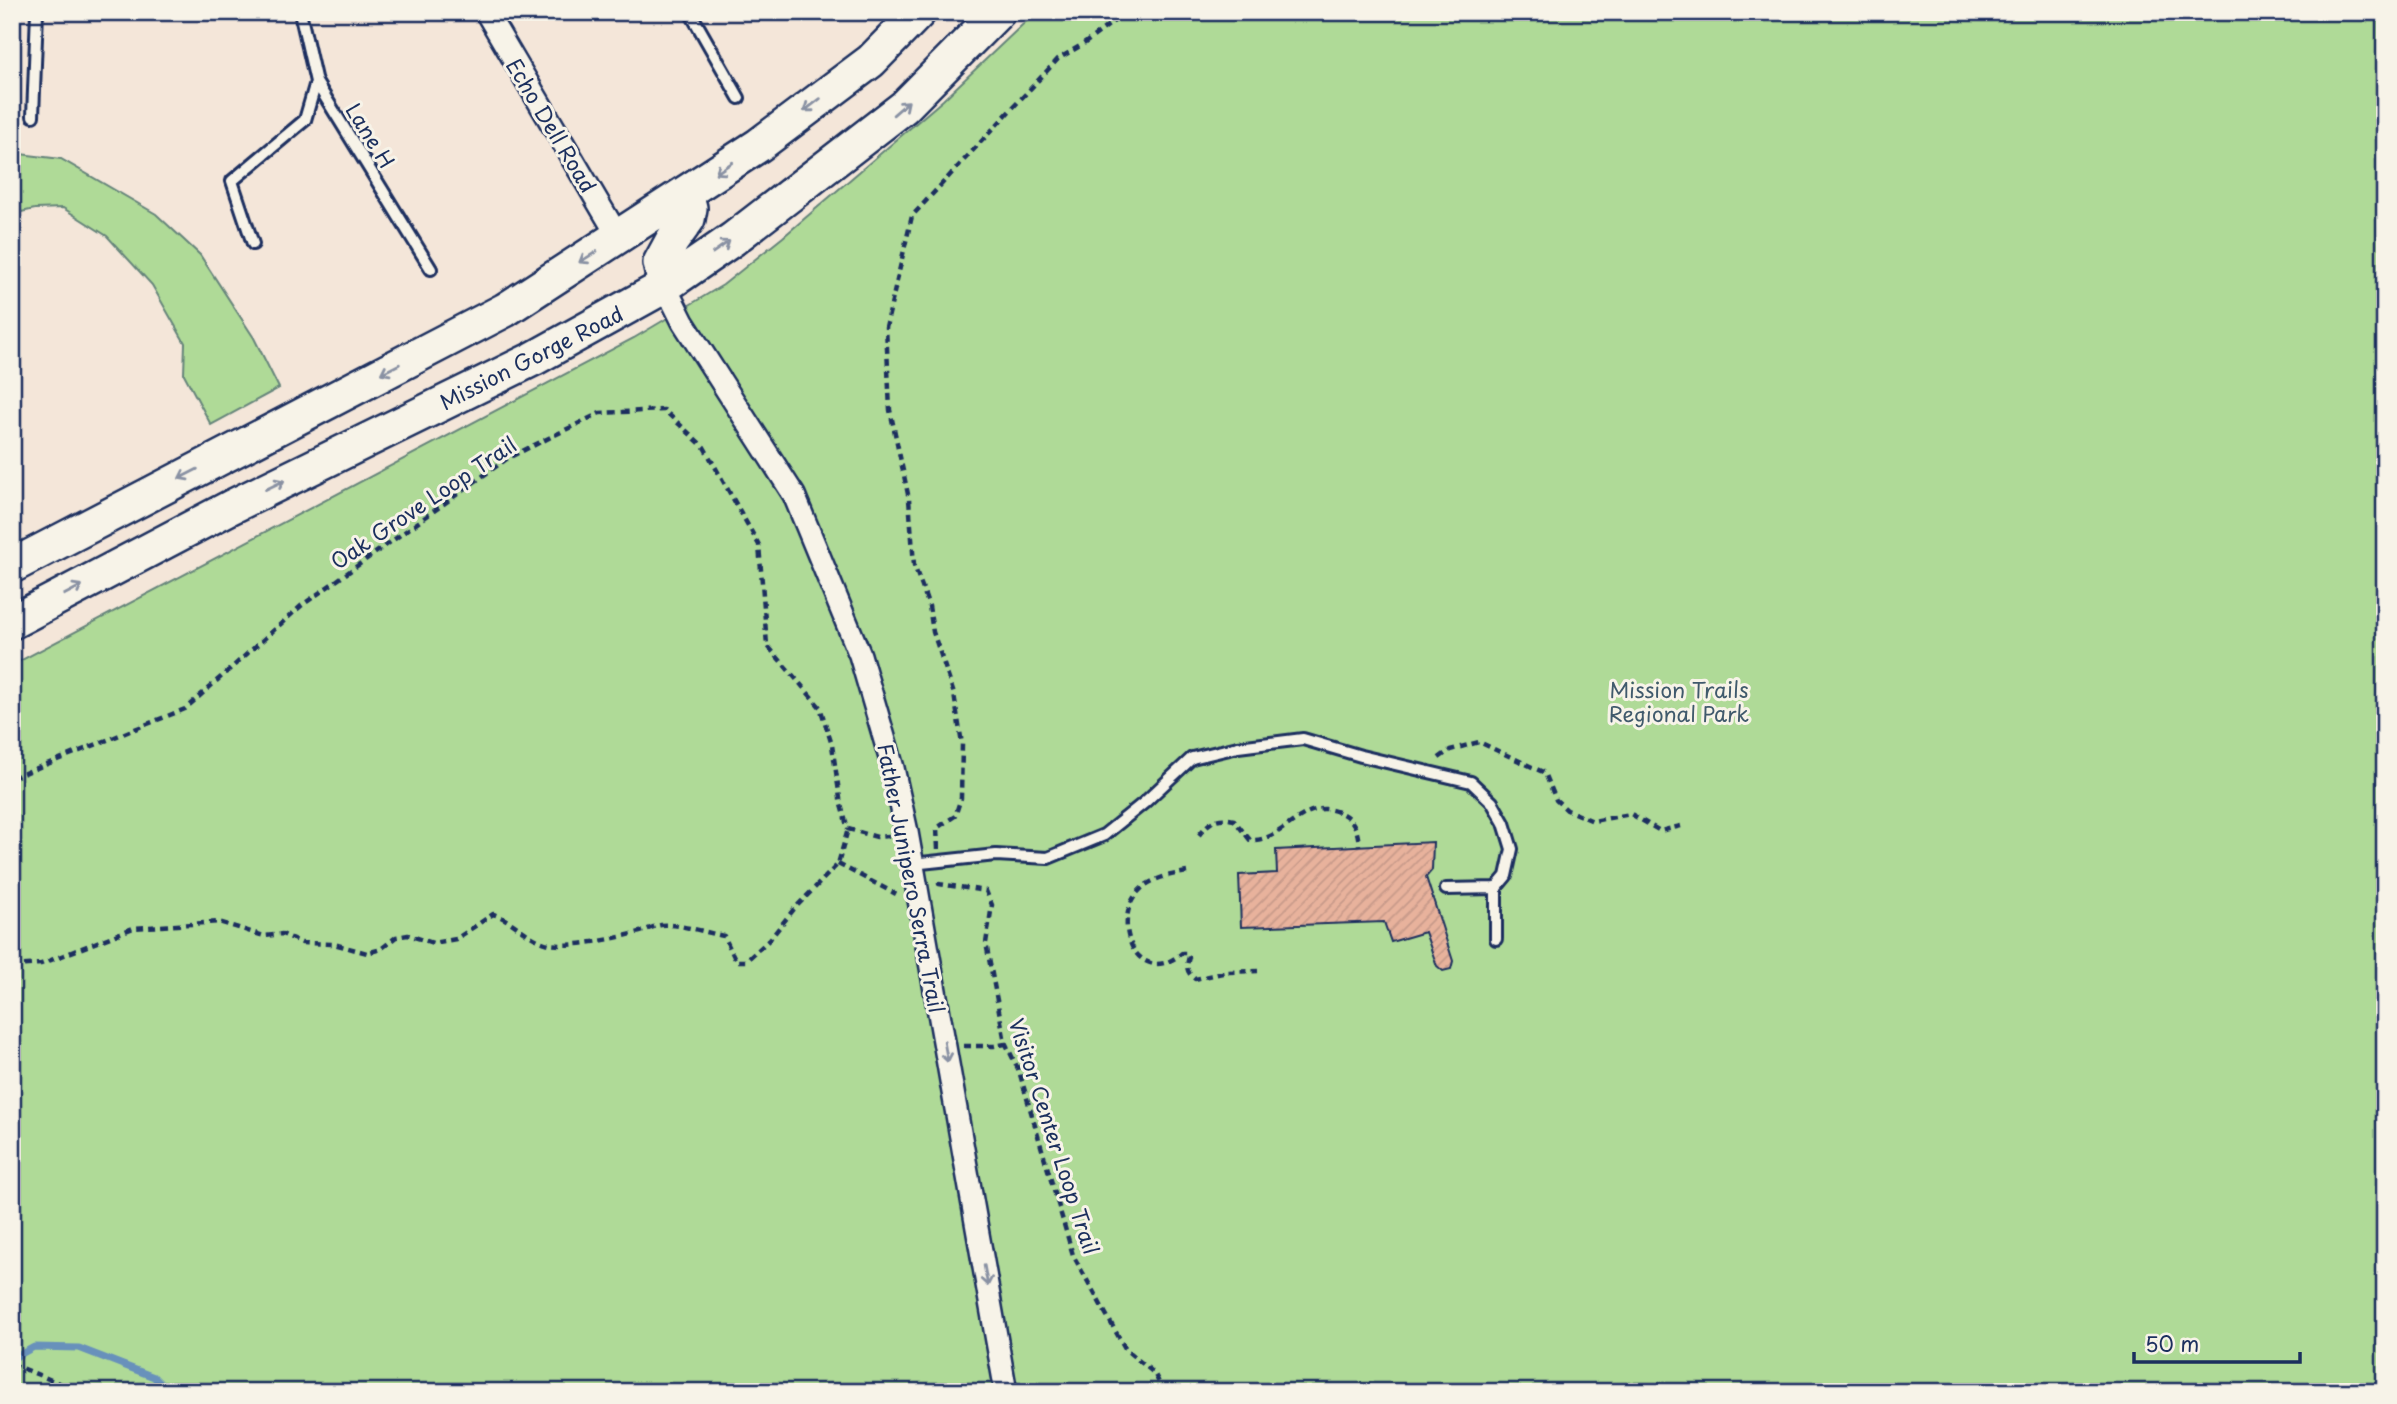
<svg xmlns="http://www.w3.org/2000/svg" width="2397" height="1404" viewBox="0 0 2397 1404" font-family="'Playpen Sans',sans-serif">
  <defs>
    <pattern id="building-hatch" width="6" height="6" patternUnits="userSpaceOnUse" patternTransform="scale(1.75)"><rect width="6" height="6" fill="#e8b29c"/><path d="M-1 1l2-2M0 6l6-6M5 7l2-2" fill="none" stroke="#c69989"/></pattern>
  </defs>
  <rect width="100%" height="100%" fill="#f4e6d9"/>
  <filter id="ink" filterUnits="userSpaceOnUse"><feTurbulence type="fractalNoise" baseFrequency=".0143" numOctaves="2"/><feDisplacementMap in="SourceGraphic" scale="14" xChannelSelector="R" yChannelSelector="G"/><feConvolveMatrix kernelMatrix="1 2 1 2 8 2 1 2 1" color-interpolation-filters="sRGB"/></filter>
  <g filter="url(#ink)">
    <path fill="#afda97" stroke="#65847a" stroke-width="2" d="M1036 12H2385V1392H12V665L634 338 723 285 783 237 943 100Z
      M12 153 61 159 156 214 200 255 254 338 279 388 211 425 184 374 185 343 152 285 107 236 63 208 35 209 12 214Z"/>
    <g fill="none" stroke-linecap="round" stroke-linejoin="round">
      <path stroke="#6791bb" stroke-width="7" d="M12 1359 34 1347 79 1348 154 1377 169 1392"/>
    </g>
    <path fill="url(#building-hatch)" stroke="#1b2f5e" stroke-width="2" d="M1433 842 1432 870 1426 877 1453 961 1451 969 1443 971 1437 966 1425 932 1391 942 1384 922 1241 927 1239 875 1277 873 1276 850Z
      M734 1389a4 4 0 1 1 8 0a4 4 0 1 1-8 0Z"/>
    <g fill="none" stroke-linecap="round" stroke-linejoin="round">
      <defs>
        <path id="service" d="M300 12 316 82 431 269
          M690 12 739 98
          M33 116 37 12
          M253 244 232 181 305 120 316 82
          M912 864 996 855 1048 858 1104 835 1145 802 1192 758 1238 747 1303 739 1361 756 1471 782 1492 802 1504 823 1512 849 1506 876 1496 888V939
          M1446 889 1496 888"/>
        <path id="minor" d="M486 12 619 238
          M665 286 683 322 794 495 860 655 893 768 907 832 1006 1392"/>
        <path id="primary" d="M665 286 660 263 672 241 688 219 690 208 686 193
          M12 566 505 310 759 145 871 61 919 12
          M12 622 231 507 533 359 665 286 733 239 904 107 998 12"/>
      </defs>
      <use href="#service" stroke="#1b2f5e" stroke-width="16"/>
      <use href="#minor" stroke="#1b2f5e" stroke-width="26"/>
      <use href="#primary" stroke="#1b2f5e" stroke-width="38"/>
      <path stroke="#1b2f5e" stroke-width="4.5" stroke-dasharray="7 5" stroke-linecap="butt" d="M1439 758 1450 750 1479 742 1545 773 1556 800 1567 810 1593 821 1631 814 1660 831 1681 826
        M12 778 185 709 301 606 508 458 600 413 664 410 704 447 759 545 767 645 820 707 832 745 841 805 848 829 877 837 889 836
        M1199 835C1210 821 1217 816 1234 820L1250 840C1285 842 1302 797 1338 812 1354 818 1358 830 1359 846
        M938 849 937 828 955 816 961 798 962 744 954 694 933 632 929 606 914 565 909 499 890 410 886 327 912 216 1058 59 1085 43 1126 12
        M838 864 896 894
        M1187 872C1170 875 1150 878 1138 892 1110 924 1138 990 1182 953H1186L1189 957C1186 967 1186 972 1195 979L1227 972 1258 971
        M939 882V884L986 891 992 905 986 943 1005 1042 1019 1071 1073 1255 1126 1350 1154 1373 1164 1392
        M12 966 41 964 133 928 219 922 264 936 282 934 302 943 334 944 367 953 381 949 396 937 408 935 433 943 456 939 493 914C513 920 528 939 549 944 571 948 618 938 640 932 647 930 654 926 661 925 678 923 707 933 724 936L736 961H746L770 939 794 909 838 864 848 829
        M964 1046H994L1005 1044
        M12 1364 73 1389 75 1392"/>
      <use href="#service" stroke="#f7f3e8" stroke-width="10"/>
      <use href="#minor" stroke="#f7f3e8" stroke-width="21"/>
      <use href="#primary" stroke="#f7f3e8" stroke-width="33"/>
    </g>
    <defs><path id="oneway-shaft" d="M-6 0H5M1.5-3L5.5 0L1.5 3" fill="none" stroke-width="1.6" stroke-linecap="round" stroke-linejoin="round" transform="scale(1.75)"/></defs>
    <g stroke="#8991a3">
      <use href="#oneway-shaft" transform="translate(812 105) rotate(143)"/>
      <use href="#oneway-shaft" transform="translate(901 108) rotate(-41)"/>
      <use href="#oneway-shaft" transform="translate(724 168) rotate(146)"/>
      <use href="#oneway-shaft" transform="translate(721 247) rotate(-35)"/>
      <use href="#oneway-shaft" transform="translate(588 257) rotate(148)"/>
      <use href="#oneway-shaft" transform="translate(390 369) rotate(153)"/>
      <use href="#oneway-shaft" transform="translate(188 474) rotate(153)"/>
      <use href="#oneway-shaft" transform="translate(275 485) rotate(-26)"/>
      <use href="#oneway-shaft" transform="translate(73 590) rotate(-28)"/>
      <use href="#oneway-shaft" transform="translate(946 1052) rotate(80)"/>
      <use href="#oneway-shaft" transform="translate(986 1276) rotate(80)"/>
    </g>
  </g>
  <g text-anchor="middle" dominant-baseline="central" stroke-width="6" stroke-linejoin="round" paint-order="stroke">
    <g font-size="21" fill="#1b2f5e" stroke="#f7f3e8">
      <text transform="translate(552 125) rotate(59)">Echo Dell Road</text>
      <text transform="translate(371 135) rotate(58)">Lane H</text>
      <text transform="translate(531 357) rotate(-27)">Mission Gorge Road</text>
      <text transform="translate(423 502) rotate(-34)">Oak Grove Loop Trail</text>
      <text transform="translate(912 878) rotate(79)">Father Junipero Serra Trail</text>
      <text transform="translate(1055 1136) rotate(72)">Visitor Center Loop Trail</text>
    </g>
    <g font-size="21" fill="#405a6c" stroke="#f7f3e8">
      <text x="1679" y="689">Mission Trails<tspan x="1679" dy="24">Regional Park</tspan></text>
    </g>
  </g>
  <rect width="2397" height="1404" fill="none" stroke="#f7f3e8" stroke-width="42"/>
  <rect x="21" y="21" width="2355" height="1362" fill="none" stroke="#1b2f5e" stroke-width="2.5" filter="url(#ink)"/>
  <path d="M2134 1352v10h166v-10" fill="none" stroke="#1b2f5e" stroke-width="3.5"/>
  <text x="2145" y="1352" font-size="21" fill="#1b2f5e" stroke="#f7f3e8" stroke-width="5" paint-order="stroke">50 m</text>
</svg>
